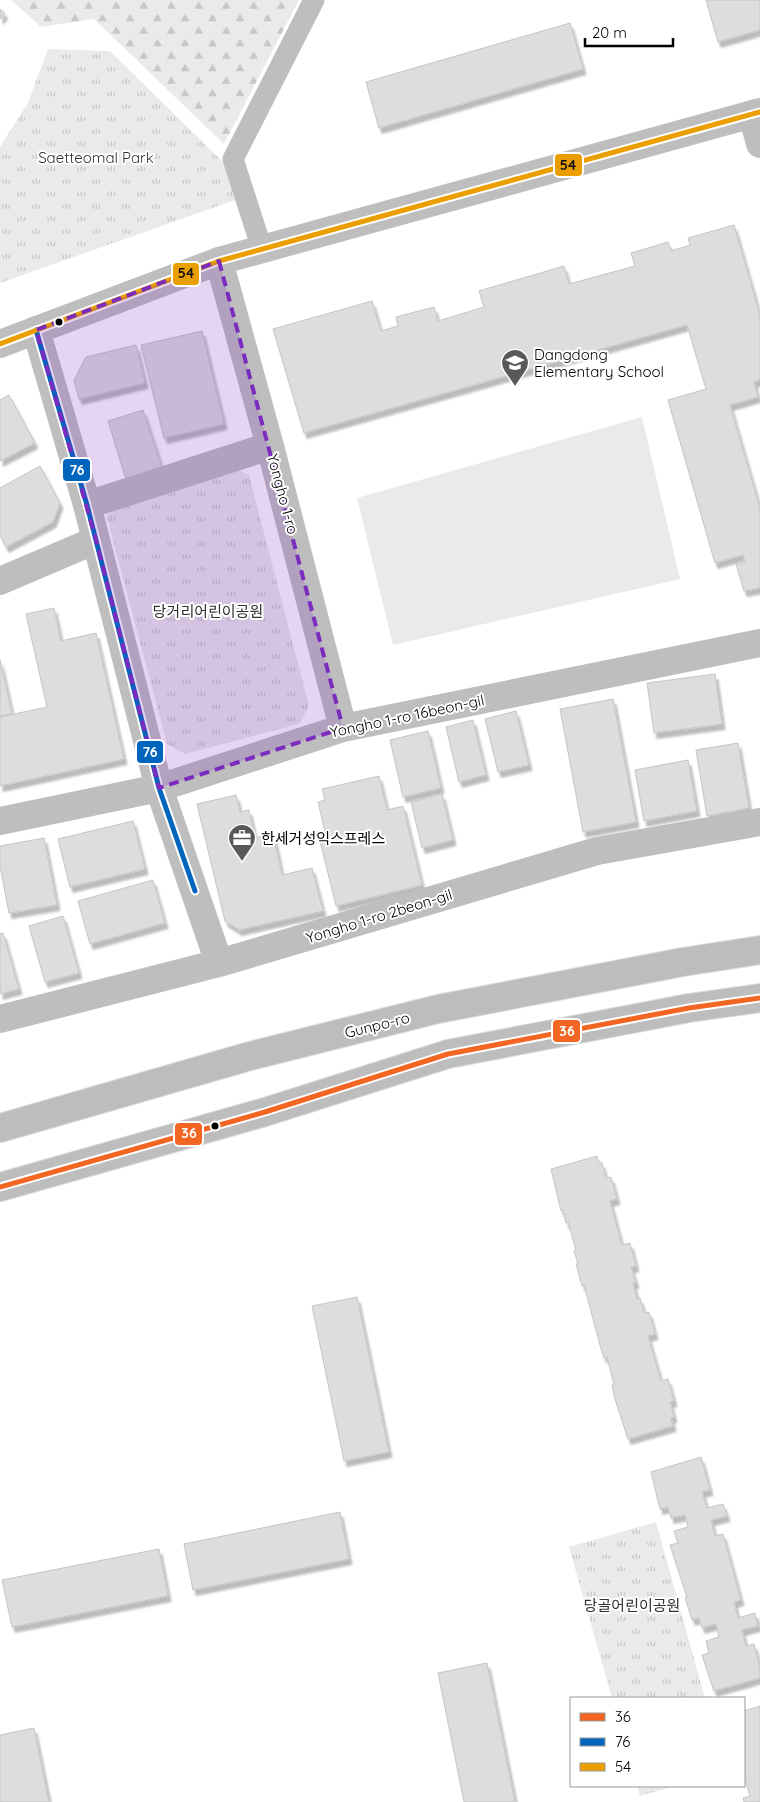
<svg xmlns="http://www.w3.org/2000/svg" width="760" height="1802" viewBox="0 0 760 1802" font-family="Quicksand,'Noto Sans KR',sans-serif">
  <defs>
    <pattern id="forest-firs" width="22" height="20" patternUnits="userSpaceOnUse" patternTransform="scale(1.25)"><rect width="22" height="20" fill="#eaeaea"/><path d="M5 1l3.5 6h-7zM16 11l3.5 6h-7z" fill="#c7c7c7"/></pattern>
    <pattern id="park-tufts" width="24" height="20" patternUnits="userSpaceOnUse" patternTransform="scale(1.25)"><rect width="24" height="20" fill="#eaeaea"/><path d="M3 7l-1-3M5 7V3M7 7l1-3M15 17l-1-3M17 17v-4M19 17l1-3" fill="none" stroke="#c7c7c7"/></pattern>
    <filter id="shadow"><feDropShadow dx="3" dy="5.5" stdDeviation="1" flood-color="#0004"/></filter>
  </defs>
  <rect width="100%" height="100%" fill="#fff"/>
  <path fill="url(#forest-firs)" d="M11 0H299L224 144 94 19 41 27Z"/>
  <path fill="url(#park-tufts)" d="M48 49 110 51 226 165 238 199 0 283V147L28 103Z
    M236 469 249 475 309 706 299 724 185 754 167 744 107 517 112 504Z
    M656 1522 705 1698H612L569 1547Z
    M637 1786H675L640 1796Z"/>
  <path fill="#eaeaea" d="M642 417 680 579 393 645 357 498Z"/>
  <path fill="#ddd" stroke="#c5c5c5" filter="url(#shadow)" d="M706 0H760V30L718 42Z
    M0 9 5 13 0 19Z
    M570 23 583 69 379 128 366 82Z
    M734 225 760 315V380L754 382 758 397 730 405 760 508V588L744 591 736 564 745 562 743 555 715 563 668 400 706 389 687 325 304 433 273 329 372 301 381 331 398 326 396 317 434 307 438 321 484 307 479 291 564 266 569 284 635 266 631 253 668 242 671 251 690 245 688 238Z
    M202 331 224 424 164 438 141 345Z
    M136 345 145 383 79 399 74 380 86 357Z
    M9 395 35 443 0 461V400Z
    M143 410 162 468 126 479 108 421Z
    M40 466 60 503 53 522 6 547 0 535V488Z
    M54 608 61 641 96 633 124 759 0 786V717L47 707 26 614Z
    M0 660 12 714 0 716Z
    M715 674 722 724 654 733 647 683Z
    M613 699 636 822 583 832 560 709Z
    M516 711 529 765 498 772 485 719Z
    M473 720 486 775 459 782 446 727Z
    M428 731 441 788 403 797 390 740Z
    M738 743 749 808 707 816 696 750Z
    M688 760 697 811 644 821 635 770Z
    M379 776 387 810 403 806 422 885 336 906 318 833 325 832 318 802 325 800 322 789Z
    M442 794 453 840 422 848 411 802Z
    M236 795 240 812 249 810 255 838 273 833 282 875 312 868 323 911 239 930 225 921 197 804Z
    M133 821 145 869 70 887 58 839Z
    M44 838 57 905 9 913 0 866V846Z
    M153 880 165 923 90 944 78 901Z
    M63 916 79 973 45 982 29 926Z
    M3 933 19 989 0 994V934Z
    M597 1156 599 1163H602L606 1178 611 1177 617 1199 610 1201 622 1245 630 1243 636 1266 631 1267 636 1283H633L637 1299 640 1298 644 1313 649 1312 655 1334 648 1336 661 1381 668 1379 674 1401 670 1402 674 1417 671 1418 673 1426 628 1439 615 1399 612 1385H614L607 1357 604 1358 600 1345 584 1285 582 1286 576 1264H578L574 1251 576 1250 568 1222 566 1223 563 1210 561 1211 551 1169Z
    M357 1297 389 1452 344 1461 312 1306Z
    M701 1457 710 1490 702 1492 707 1508 723 1504 727 1516 711 1520 715 1536 723 1534 741 1600 734 1602 738 1618 755 1613 758 1626 742 1630 746 1646 754 1644 760 1667V1678L714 1691 702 1655 709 1653 706 1641 719 1637 716 1624 702 1628 699 1618 692 1620 685 1597H687L670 1545 678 1543 674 1531 688 1527 685 1515 671 1518 668 1507 660 1509 651 1472Z
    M340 1512 349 1559 193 1590 184 1544Z
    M159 1549 168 1596 12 1627 2 1580Z
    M487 1663 515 1802H464L438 1673Z
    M760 1706V1802H744L743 1798 750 1796 744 1775V1711Z
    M34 1728 49 1802H0V1735Z"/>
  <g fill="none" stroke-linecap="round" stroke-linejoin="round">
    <defs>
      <path id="primary" d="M0 1128 250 1056 438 1009 683 962 760 950
        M0 1187 265 1112 448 1054 689 1008 760 998"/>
    </defs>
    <use href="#primary" stroke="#dbdbdb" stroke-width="30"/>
    <path stroke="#bebebe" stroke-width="21" d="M262 249 233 159 314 0"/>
    <path stroke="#bebebe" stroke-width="28" d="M752 114 760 144
      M219 261 270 446 343 728
      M36 330 87 505 159 788 219 963
      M87 505 270 446
      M0 581 96 540
      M0 821 159 788 343 728 760 643
      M0 1019 219 963 597 851 760 822"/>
    <path stroke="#bebebe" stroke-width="28" d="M0 344 219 261 760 112"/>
    <use href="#primary" stroke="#bdbdbd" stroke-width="28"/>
    <defs>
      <path id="bus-1" d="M0 1187 265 1112 448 1054 689 1008 760 998"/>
      <path id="bus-2" d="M36 330 87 505 159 788 195 891"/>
      <path id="bus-3" d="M0 344 219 261 760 112"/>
    </defs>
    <use href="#bus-1" stroke="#fff" stroke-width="9"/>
    <use href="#bus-2" stroke="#fff" stroke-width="9"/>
    <use href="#bus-3" stroke="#fff" stroke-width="9"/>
    <use href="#bus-1" stroke="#f26522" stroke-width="5"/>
    <use href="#bus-2" stroke="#0065bd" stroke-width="5"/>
    <use href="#bus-3" stroke="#eb9e00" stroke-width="5"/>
  </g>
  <path fill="#7b2cbf" fill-opacity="0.2" stroke="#7b2cbf" stroke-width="4" stroke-dasharray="10 6" stroke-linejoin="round" d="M219 261 343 728 159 788 96 540 36 330Z"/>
  <defs>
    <symbol id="school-pin" viewBox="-11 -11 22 30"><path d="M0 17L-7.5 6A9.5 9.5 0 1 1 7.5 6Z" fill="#595959" stroke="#fff"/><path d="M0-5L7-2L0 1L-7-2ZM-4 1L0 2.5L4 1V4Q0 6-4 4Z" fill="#fff"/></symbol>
    <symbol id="office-pin" viewBox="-11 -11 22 30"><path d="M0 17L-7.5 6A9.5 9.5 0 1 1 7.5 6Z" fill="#595959" stroke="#fff"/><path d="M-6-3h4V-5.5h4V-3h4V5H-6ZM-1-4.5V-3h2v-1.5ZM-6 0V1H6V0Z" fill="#fff"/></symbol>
  </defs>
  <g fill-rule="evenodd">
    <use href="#school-pin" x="499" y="347" width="32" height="43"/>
    <use href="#office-pin" x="226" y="822" width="32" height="43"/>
  </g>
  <g fill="#000" stroke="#fff" stroke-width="2">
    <circle cx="59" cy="322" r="4.5"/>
    <circle cx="215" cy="1126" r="4.5"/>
  </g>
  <g text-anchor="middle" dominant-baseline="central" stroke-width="4" stroke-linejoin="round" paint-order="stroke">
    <g font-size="15" fill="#303030" stroke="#fff">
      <text x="96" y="157">Saetteomal Park</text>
      <text x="208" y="611">당거리어린이공원</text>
      <text x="632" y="1605">당골어린이공원</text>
    </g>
    <g font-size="15" fill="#000" stroke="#fff" text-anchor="start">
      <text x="534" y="354">Dangdong<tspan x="534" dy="17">Elementary School</tspan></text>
      <text x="261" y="838">한세거성익스프레스</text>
    </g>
    <g font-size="15" fill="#000" stroke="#fff">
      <text transform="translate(283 494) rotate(75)">Yongho 1-ro</text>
      <text transform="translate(407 716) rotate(-12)">Yongho 1-ro 16beon-gil</text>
      <text transform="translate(379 916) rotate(-17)">Yongho 1-ro 2beon-gil</text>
      <text transform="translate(377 1025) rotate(-14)">Gunpo-ro</text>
    </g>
  </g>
  <g stroke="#fff" stroke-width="2">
    <rect x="554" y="153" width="29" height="24" rx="5" fill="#eb9e00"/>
    <rect x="172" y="262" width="28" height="24" rx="5" fill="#eb9e00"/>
    <rect x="62" y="458" width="29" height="24" rx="5" fill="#0065bd"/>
    <rect x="136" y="740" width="28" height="24" rx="5" fill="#0065bd"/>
    <rect x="552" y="1019" width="29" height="24" rx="5" fill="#f26522"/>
    <rect x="174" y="1122" width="29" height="24" rx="5" fill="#f26522"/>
  </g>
  <g font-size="14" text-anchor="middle" font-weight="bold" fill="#fff">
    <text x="77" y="475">76</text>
    <text x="150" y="757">76</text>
    <text x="567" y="1036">36</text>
    <text x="189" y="1138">36</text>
  </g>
  <g font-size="14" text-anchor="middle" font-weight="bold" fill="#111">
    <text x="568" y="170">54</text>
    <text x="186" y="278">54</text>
  </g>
  <rect x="570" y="1697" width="175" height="90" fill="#ffffff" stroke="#999999"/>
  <rect x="580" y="1713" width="25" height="8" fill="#f26522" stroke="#999999"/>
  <text x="615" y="1722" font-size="15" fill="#000000">36</text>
  <rect x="580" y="1738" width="25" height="8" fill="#0065bd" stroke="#999999"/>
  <text x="615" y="1747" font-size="15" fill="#000000">76</text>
  <rect x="580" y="1763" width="25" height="8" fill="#eb9e00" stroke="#999999"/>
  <text x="615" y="1772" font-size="15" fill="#000000">54</text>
  <path d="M585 38v8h88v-8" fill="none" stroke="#000000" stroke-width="2.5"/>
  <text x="592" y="38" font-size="15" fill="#000000" stroke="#ffffff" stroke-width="4" paint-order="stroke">20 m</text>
</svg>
